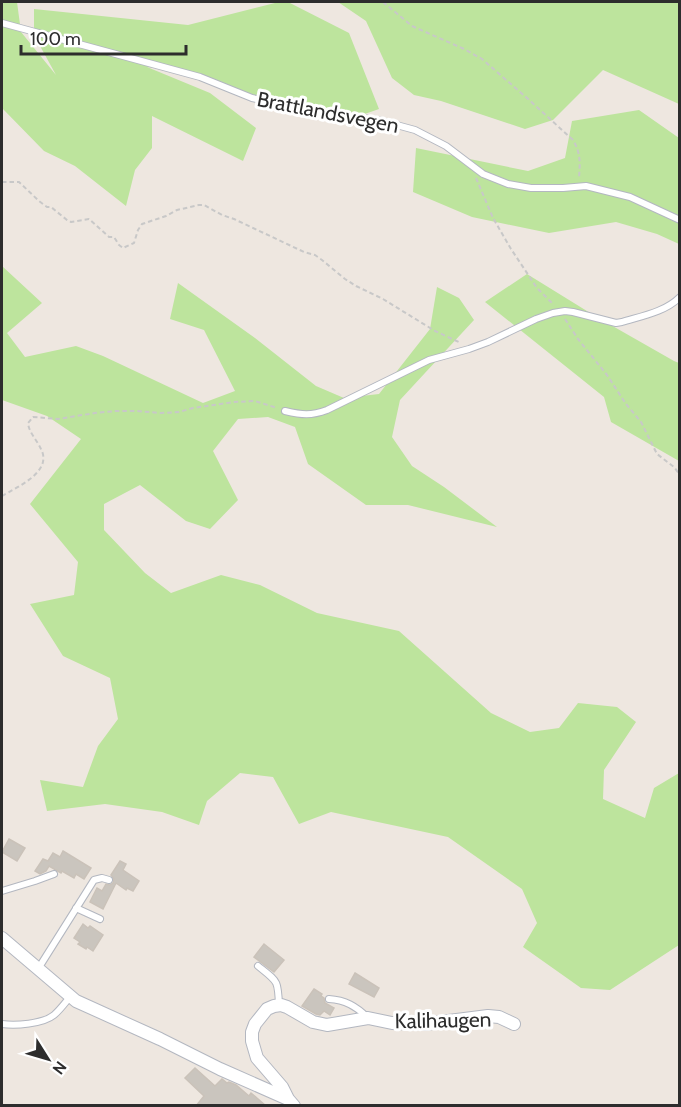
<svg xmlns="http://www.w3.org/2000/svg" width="681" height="1107" viewBox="0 0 681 1107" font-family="Cabin,sans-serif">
  <rect width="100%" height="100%" fill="#eee7e0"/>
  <path fill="#bde49d" d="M2 2H17L21 32 56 75 34 35V9L188 25 279 2H288L349 33 379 109 342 122 281 107 192 73 147 67 210 93 256 128 243 161 152 116V148L135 170 126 206 75 166 44 151 2 108Z
    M338 2H679V104L603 70 553 120 525 129 441 101 414 95 392 78 366 21Z
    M639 110 679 138V244L657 234 616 222 549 233 472 217 413 192 416 148 528 171 565 158 572 121Z
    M2 266 42 303 7 333 25 357 76 346 103 356 203 403 235 391 204 330 170 319 178 283 255 338 316 386 344 398 379 394 430 329 437 287 459 298 474 320 400 400 392 437 412 466 444 487 497 527 408 505H366L308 464 295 427 268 417 238 419 213 451 238 500 210 529 186 521 140 485 104 504V530L145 573 171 593 221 575 260 585 317 613 399 631 491 713 530 732 559 728 578 703 617 707 636 722 604 770 603 799 645 818 654 788 679 773V945L610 990 581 988 523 947 537 923 522 889 448 837 331 812 299 824 273 777 240 773 207 801 199 825 162 812 105 804 47 811 40 780 83 787 98 746 118 719 110 678 63 656 30 604 74 595 78 562 30 504 81 439 47 416 2 400Z
    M527 274 595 316 674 361 679 363V461L611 422 604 397 485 302Z"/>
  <path fill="#cac5be" stroke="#cac2b9" stroke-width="1.5" d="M9 839 25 848 17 861 2 852Z
    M63 851 91 868 84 879 76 874 74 878 62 871 61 873 49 866 46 871 40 874 35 871 43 859 48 861 53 853 60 857Z
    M120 861 126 864 123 870 139 881 133 891 127 888 126 890 116 883 103 909 90 902 97 888 102 891 106 884 110 885 113 883 114 879 111 875Z
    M83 924 88 928 90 926 103 935 93 951 87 947 86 949 78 944 80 942 74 938Z
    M264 944 284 960 274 972 254 957Z
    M355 973 379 988 374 997 349 984Z
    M314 989 322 994 321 996 324 998 325 1003 334 1008 330 1015 324 1011 320 1015 316 1014 302 1006Z
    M195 1068 215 1086 222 1079 227 1083 229 1082 236 1085 249 1096 251 1093 266 1106H196L204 1096 185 1078Z"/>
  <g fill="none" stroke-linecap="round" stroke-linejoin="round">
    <defs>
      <path id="lane" d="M2 23 200 77 252 98 292 107 382 121 415 130 446 146 483 174 508 184 531 188H563L586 186 630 197 680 220
        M285 411C302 415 311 416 327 410L429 360 469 349 488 342 536 319 553 313 565 311 573 312 616 323 622 322C642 316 665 312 680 297
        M2 891 35 881 54 874
        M76 908 100 919
        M258 966C278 982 278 980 279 1005
        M38 969 94 880 102 878 109 880
        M329 999C345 1000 356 1006 368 1018
        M2 1024C15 1026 43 1024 54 1015 60 1010 65 1003 70 997"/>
      <path id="street" d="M2 938 76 1001 160 1039 220 1069 288 1099 294 1106
        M288 1099 282 1087 257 1058 252 1041V1032L255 1024 267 1009 274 1006 281 1005 287 1007 313 1022 327 1025 368 1018 392 1023 425 1024 488 1016 499 1017 514 1024"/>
    </defs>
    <use href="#lane" stroke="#b3b7c0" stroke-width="8"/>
    <use href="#street" stroke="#b3b7c0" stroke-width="14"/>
    <path stroke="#c8c8c8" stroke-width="2" stroke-dasharray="4.5 3" stroke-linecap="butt" d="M383 2 412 26 464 49 482 59 527 98 573 140C581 153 580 164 579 178
      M476 178 493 218 511 249 537 288 554 305
      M2 182H19L39 201 47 207H51L67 220 71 222 89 219 109 237H114L119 245 123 248 134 243 138 230 142 224 166 216 177 210 199 205H204L222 215 234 219 304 252 315 255 322 260 345 279 356 286 383 299 435 331 461 343
      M565 319 578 339 607 375 626 404 641 422 657 454 674 467 680 475
      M2 496C17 487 53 472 41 449 37 440 29 433 28 423L33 417 58 419 95 413 116 411H136L161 413 179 412 193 408 234 402 255 401 277 408"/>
    <use href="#lane" stroke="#fff" stroke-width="6"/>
    <use href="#street" stroke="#fff" stroke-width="12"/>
  </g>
  <g text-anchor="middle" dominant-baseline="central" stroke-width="6" stroke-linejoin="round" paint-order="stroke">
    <g font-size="21" fill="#2d2d2d" stroke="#fff">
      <text transform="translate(328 112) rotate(11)">Brattlandsvegen</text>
      <text transform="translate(443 1020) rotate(-1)">Kalihaugen</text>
    </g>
  </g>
  <rect width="681" height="1107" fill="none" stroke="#2d2d2d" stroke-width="6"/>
  <g transform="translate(48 1059) rotate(127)" stroke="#ffffff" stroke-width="4.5" paint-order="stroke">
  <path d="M0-4.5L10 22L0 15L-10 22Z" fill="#2d2d2d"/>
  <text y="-9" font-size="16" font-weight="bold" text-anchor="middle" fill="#2d2d2d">N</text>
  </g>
  <path d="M21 45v9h165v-9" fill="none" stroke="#2d2d2d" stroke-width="3"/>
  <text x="30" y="45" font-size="18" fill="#2d2d2d" stroke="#ffffff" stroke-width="4.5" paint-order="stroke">100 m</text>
</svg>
